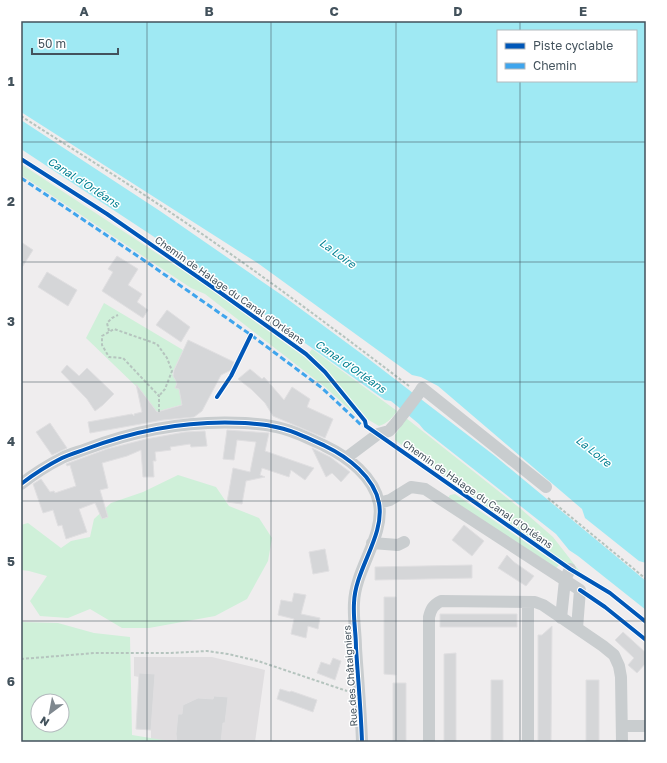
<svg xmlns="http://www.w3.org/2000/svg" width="667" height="763" viewBox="0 0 667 763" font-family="'Golos Text',sans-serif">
  <rect width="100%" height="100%" fill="#efedee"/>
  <path fill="#e0dee0" d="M134 657H212L265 670 255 742H151V730L136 729 139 677 134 676Z"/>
  <path fill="#cff0d9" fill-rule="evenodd" d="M21 164 199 281 310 361 326 376 359 418 325 387 205 294 191 288 21 175Z
    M104 303 183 350 172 374 179 378 175 388 183 389 180 397 191 402 152 413 139 389 86 338Z
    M312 349 397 411C392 418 388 423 379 426L367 419 324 367 309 353Z
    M406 418 521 509 553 537 581 573 571 568 395 440V435Z
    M178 475 216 487 229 506 259 518 272 538 268 561 247 599 215 616 149 628H122L90 609 68 618 40 616 30 601 47 576 29 571 21 570V525L28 523 61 548 71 541 90 537 94 519 111 503 143 492Z
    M455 494 559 565 556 568 448 498 450 495Z
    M21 622 58 623 94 633 130 637 132 735 169 741V742H21ZM38 701H62V725H38Z"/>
  <path fill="#9fe9f3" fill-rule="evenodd" d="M21 21H646V563L639 561 585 518 582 509 438 386 421 377 412 375 259 264 21 112ZM498 31H636V81H498Z
    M21 120 160 211 286 298 370 360 495 456 646 581V610L578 556 569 550 556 534 424 430 419 424 391 401 385 400 177 252 21 149Z"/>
  <path fill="#d5d6d8" stroke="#e0dfe1" d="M21 242 33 250 21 269Z
    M117 256 138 269 128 285 142 294 137 302 148 310 143 318 102 291 113 272 108 269Z
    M47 272 77 290 68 306 38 287Z
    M167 310 190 327 181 342 156 325Z
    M188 340 234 362 231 370 221 375 202 411 194 417 163 420 90 433 88 422 132 414 134 416V414L142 412 136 384 157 412 182 405 179 389 175 388 177 383 173 376 174 370Z
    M67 365 79 376 87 368 114 394 103 405 95 411 87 399 61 372Z
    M250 369 262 379 264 377 284 400 292 387 310 399 307 407 333 419 325 438 273 416 265 403 251 389 238 379Z
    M50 423 67 448 52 455 36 432Z
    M227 430 269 433 265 451 314 468 305 480 291 470 289 477 262 468 260 475 265 477 246 481 242 504 227 502 233 468 250 472 256 442 237 440 234 460 223 459Z
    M205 431 207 446 191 447 190 444 170 447 171 450 155 452 156 461H153L154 477H143L141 450 127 456 102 463 108 488 100 490 108 517 102 519 95 503 79 509 87 532 66 539 62 525 58 526 53 510 43 513 33 484 41 479 50 492 54 491 55 493 76 486 70 465 67 466 66 464 107 449 146 439 185 432Z
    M312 448 330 457 350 472 341 482 332 473 326 477Z
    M464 525 484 541 472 556 452 540Z
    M325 549 329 571 313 574 309 552Z
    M507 555 514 562 534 576 526 586 498 568Z
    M472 565V578L375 580V567Z
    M294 593 306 595 301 614 320 618 318 629 308 626 306 638 291 634 294 619 278 615 281 600 292 602Z
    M384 597H396V675L384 674Z
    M440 614H517V627H440Z
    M552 626 551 742H538V635H542Z
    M623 632 646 653V663L637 673 628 665 634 658 615 640Z
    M456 653V742H444V654Z
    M333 658 341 661 335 680 317 673 321 662 330 665Z
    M139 673 155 674 151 730 136 729Z
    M491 680H503V742H491Z
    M586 680H599V742H586Z
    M393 683H406V742H393Z
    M280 689 290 692 291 691 317 700 313 712 277 699Z
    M214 696 228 697 225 723H223L221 742H177L176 734 178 714H182L183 705 198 698 213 699Z"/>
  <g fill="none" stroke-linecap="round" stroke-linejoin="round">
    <path stroke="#b5c4be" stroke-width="2" stroke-dasharray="3 2" stroke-linecap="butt" d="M21 116C64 144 107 170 149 198 238 257 324 321 409 386
      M109 331 107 323 112 318 118 315
      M159 412V396L123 358 109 357 102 345V336L114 329 157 344 167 358 172 371 165 389 159 396
      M548 498 646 579
      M21 659 95 653H171L207 651 228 654 258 661 347 691"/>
    <path stroke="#c9cdcf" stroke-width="12" d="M419 393 422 388 546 487
      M346 458 378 434 389 431 397 422
      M21 484C34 474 48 465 62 458 70 454 78 452 86 449 136 430 192 420 245 423 254 424 263 424 271 426 290 429 308 438 325 446 348 457 374 477 379 503 385 536 355 569 354 603 353 618 356 633 356 648 358 679 361 711 362 742
      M379 503 390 500 411 487 425 489 580 590 577 628
      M372 543 398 545 404 542
      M561 618 565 580 570 569
      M622 726H646
      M429 742V617C431 609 433 605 441 601L535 602 543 605 603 646 614 655 619 666 621 677 622 742
      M528 742V602"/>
    <path stroke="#c9cdcf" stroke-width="12" d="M397 422 419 393"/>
    <path stroke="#3fa5ed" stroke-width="3" stroke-dasharray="6 3" stroke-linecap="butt" d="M21 178 148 263 251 335 322 388 357 421 361 425 366 426"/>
    <defs>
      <path id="cycleway" d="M21 159 107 214 218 291 306 354 325 372 365 421 366 426 570 569 610 593 646 622
        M217 397 231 376 251 335
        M21 484C34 474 48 465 62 458 70 454 78 452 86 449 136 430 192 420 245 423 254 424 263 424 271 426 290 429 308 438 325 446 348 457 374 477 379 503 385 536 355 569 354 603 353 618 356 633 356 648 358 679 361 711 362 742
        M580 590 605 607 646 640"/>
    </defs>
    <use href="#cycleway" stroke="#fff" stroke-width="6"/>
    <use href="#cycleway" stroke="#0057b8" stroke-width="4"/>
  </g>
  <path fill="none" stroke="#43525c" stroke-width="1" stroke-opacity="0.55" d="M147 21V742M271 21V742M396 21V742M520 21V31M520 81V742M21 142H646M21 262H646M21 382H646M21 501H646M21 621H646"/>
  <g text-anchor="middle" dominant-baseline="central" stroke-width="3" stroke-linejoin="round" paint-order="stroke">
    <g font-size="10" fill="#43525c" stroke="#fff">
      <text transform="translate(230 290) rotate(35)">Chemin de Halage du Canal d'Orléans</text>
      <text transform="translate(478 494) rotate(35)">Chemin de Halage du Canal d'Orléans</text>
      <text transform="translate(350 676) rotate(-94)">Rue des Châtaigniers</text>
    </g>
    <g font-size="11" font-style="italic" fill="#038192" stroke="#fff">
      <text transform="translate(84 182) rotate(33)">Canal d'Orléans</text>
      <text transform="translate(338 253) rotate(36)">La Loire</text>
      <text transform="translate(351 366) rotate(35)">Canal d'Orléans</text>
      <text transform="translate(594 451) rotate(39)">La Loire</text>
    </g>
  </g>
  <rect width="667" height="763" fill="none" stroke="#ffffff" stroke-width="44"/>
  <rect x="497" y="30" width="140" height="52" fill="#ffffff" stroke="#b4babe"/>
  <rect x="505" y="43" width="20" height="6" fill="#0057b8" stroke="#b4babe"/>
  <text x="533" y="50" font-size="12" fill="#43525c">Piste cyclable</text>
  <rect x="505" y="63" width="20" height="6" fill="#3fa5ed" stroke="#b4babe"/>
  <text x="533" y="70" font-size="12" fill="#43525c">Chemin</text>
  <g transform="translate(50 713) rotate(212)"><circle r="19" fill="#ffffff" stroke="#b4babe"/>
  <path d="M0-3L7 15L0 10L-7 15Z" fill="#7f888f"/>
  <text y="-6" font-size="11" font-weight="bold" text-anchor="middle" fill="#43525c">N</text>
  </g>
  <path d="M32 48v6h86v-6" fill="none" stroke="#43525c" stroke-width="2"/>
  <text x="38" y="48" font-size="12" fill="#43525c" stroke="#ffffff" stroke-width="3" paint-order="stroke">50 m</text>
  <rect x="22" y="22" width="623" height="719" fill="none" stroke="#43525c" stroke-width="1.5"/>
  <g font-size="13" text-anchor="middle" font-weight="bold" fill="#43525c">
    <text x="84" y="16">A</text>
    <text x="209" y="16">B</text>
    <text x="334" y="16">C</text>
    <text x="458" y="16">D</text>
    <text x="583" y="16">E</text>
    <text x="11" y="86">1</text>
    <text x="11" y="206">2</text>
    <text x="11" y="326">3</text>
    <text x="11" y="446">4</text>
    <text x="11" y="566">5</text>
    <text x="11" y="686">6</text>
  </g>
</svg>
